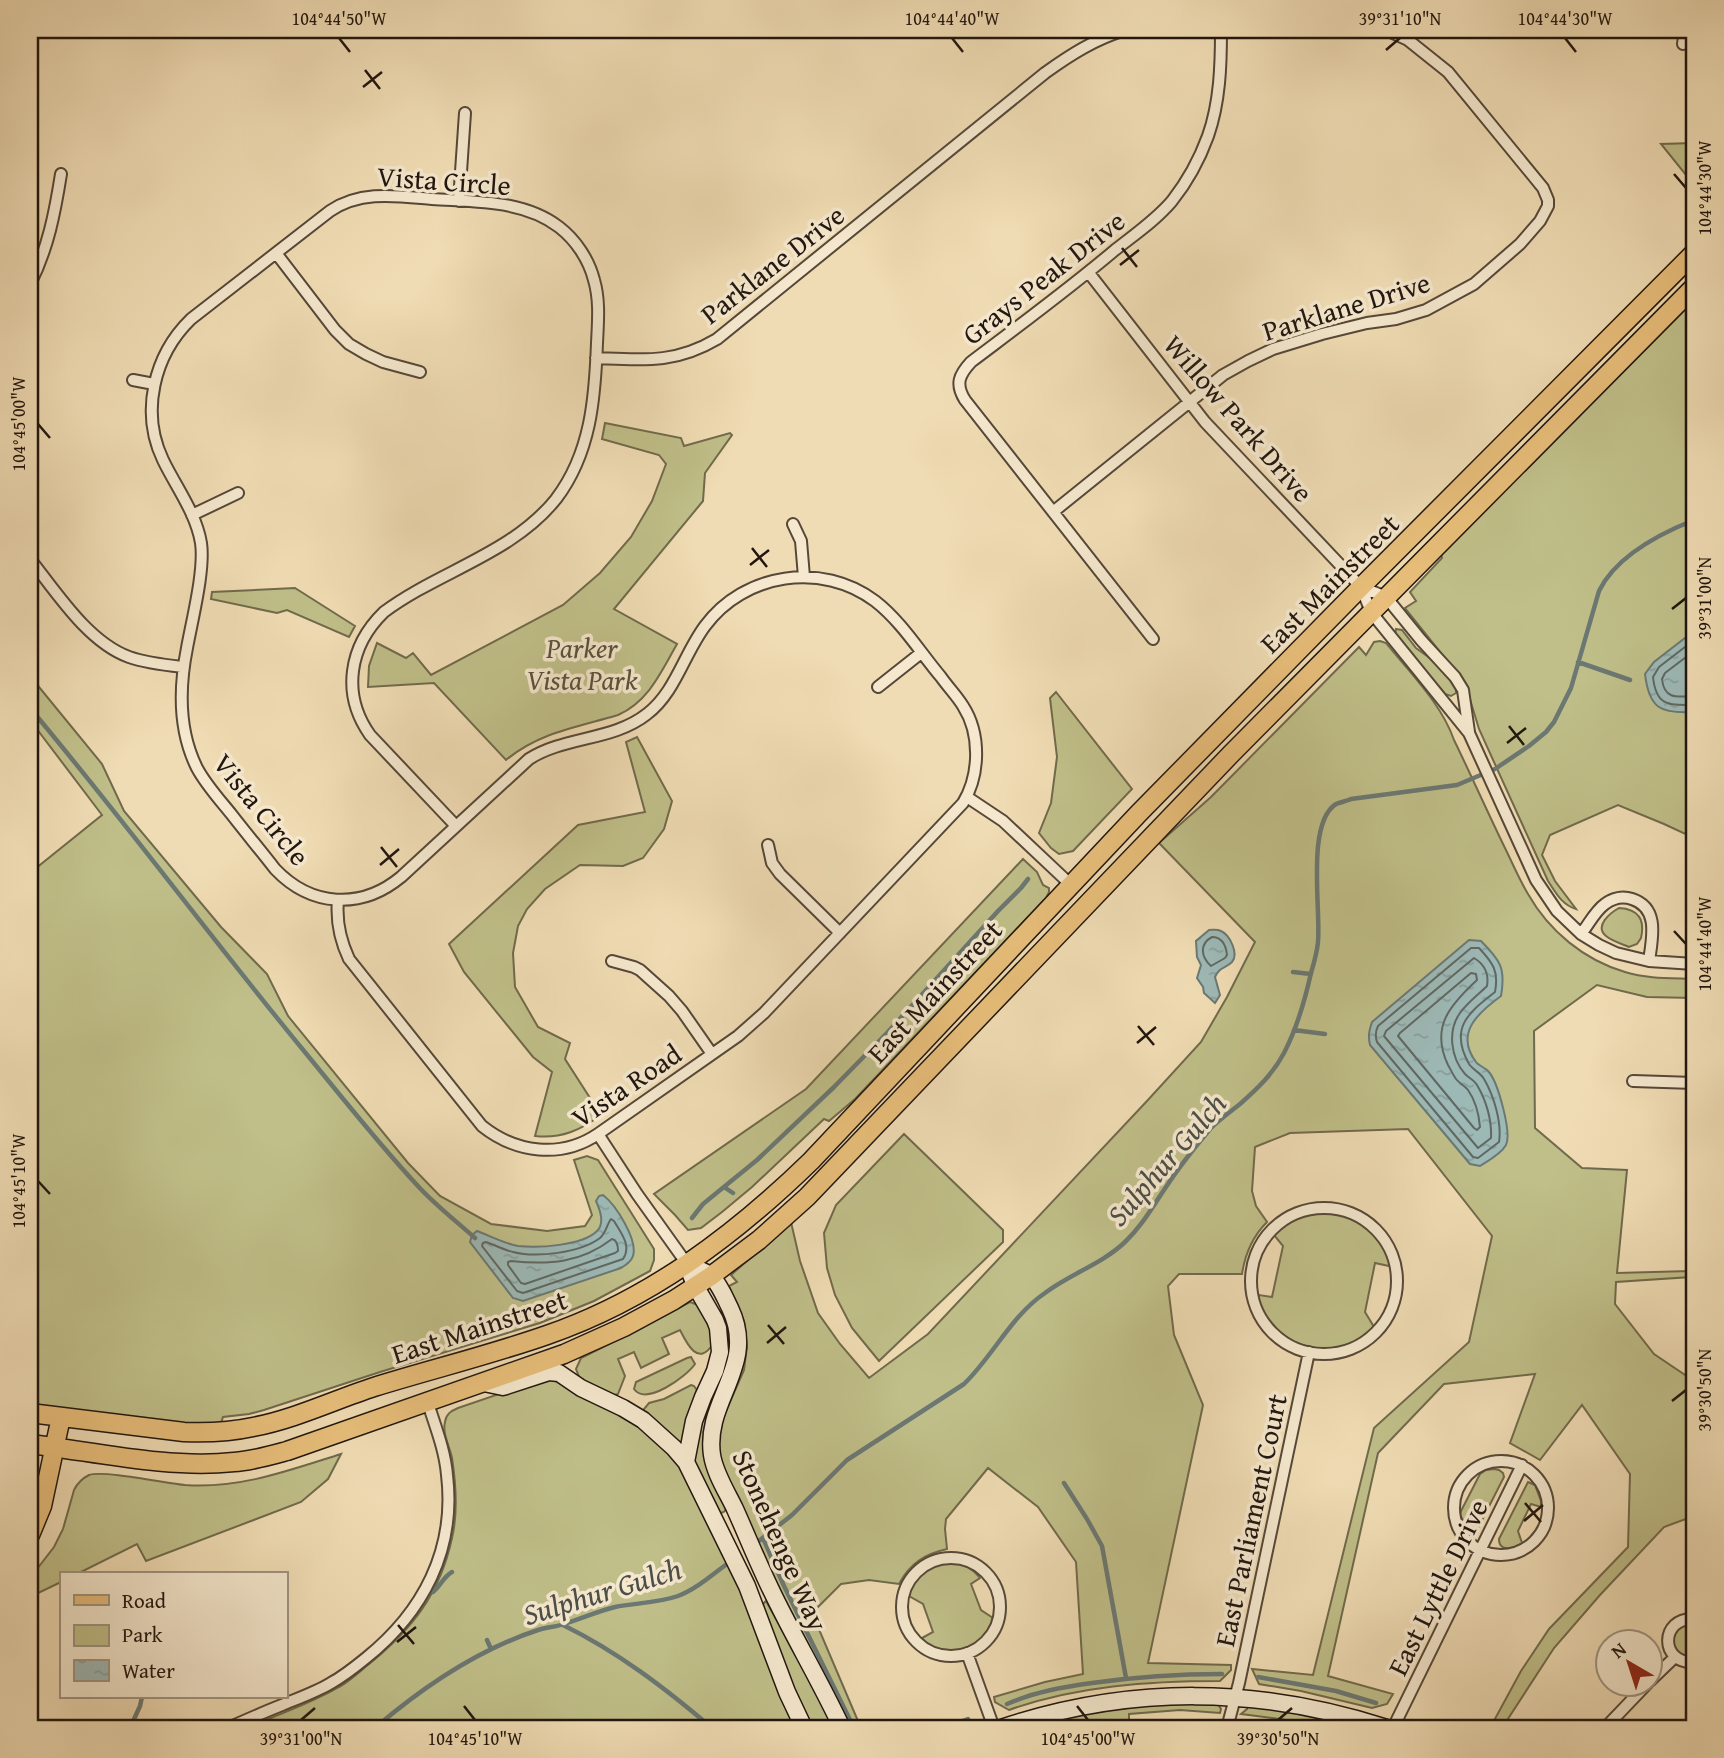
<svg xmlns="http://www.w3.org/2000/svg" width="1724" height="1758" viewBox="0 0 1724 1758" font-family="'Gentium Book Plus',serif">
  <defs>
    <pattern id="water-ripples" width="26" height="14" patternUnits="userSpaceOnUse" patternTransform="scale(1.75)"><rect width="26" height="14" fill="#9db9b6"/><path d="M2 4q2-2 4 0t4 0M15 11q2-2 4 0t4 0" fill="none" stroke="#879e9b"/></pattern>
  </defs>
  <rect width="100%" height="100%" fill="#f0dcb4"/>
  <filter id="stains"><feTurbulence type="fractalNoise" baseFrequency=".00286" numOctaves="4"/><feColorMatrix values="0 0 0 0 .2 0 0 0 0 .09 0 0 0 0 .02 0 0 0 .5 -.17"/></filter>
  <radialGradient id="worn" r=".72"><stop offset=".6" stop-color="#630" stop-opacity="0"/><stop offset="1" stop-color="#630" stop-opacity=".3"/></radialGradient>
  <path fill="#c0bf89" stroke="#706a4c" stroke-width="2" d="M1694 143V185L1661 144Z
    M1694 298V838L1664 824 1618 805 1550 835 1542 855 1555 881 1576 909C1562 905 1556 893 1548 881L1479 729 1465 683 1405 608 1416 601 1410 592 1442 558 1441 554Z
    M605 423 681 438 684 446 730 433 732 435 705 473 703 501 614 609 677 644C661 672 649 701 618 715 578 727 540 732 506 760L434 683 368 687 369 666 377 643 406 658 413 653 431 675 563 605 600 573 631 537 652 501 666 464 659 455 602 439Z
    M295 588 355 626 349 637 287 610 277 613 211 599 212 592Z
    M1396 629 1402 630 1416 648 1438 664 1456 688V693L1451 696 1445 694 1395 635Z
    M1380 641 1386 643C1410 673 1441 703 1454 740 1471 775 1487 811 1504 846 1512 862 1519 879 1528 894 1549 931 1584 960 1625 972 1648 979 1671 978 1694 979V998L1647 997 1597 985 1534 1031 1535 1128 1582 1168 1627 1170 1617 1273 1690 1271 1691 1277 1616 1282 1615 1304 1654 1354 1694 1381V1516L1664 1527 1600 1595 1554 1648 1502 1728H1490L1521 1671 1549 1629 1628 1547 1630 1474 1582 1405 1540 1460 1510 1443 1535 1374 1444 1384 1378 1453 1328 1676 1393 1694 1387 1704 1372 1708 1301 1691 1259 1684 1252 1669 1313 1675 1374 1428 1469 1342 1492 1236 1408 1129 1290 1133 1255 1147 1252 1191 1256 1206 1267 1222C1252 1237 1245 1254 1242 1274H1179L1168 1286 1174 1335 1203 1405 1148 1663 1231 1665V1670L1220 1681C1149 1681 1076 1686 1009 1710L995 1702 994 1697 1045 1682 1083 1674 1076 1562 1038 1507 988 1468 946 1519 945 1529 947 1549C925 1554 910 1563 899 1584L869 1580 841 1584 812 1613 861 1728H849L769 1575 719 1460V1432L723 1418 744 1370 747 1347 744 1321 729 1286 737 1282 731 1275 791 1222 800 1261 818 1313 840 1344 869 1378 928 1334 1147 1101 1201 1042 1227 997 1255 942 1159 843 1211 797 1359 647 1366 655 1374 642Z
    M30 676 102 764 124 811 221 927 267 974 288 1016 408 1163 440 1196 491 1224 547 1231 585 1226 592 1215 574 1160 587 1156 598 1160 654 1249V1260L650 1271 594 1301 540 1323 380 1372 264 1410 249 1414 223 1417 221 1423H179L30 1404V873L102 815 30 720Z
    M1056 692 1132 789 1073 851 1059 854 1051 848 1039 833 1051 803 1057 757 1050 698Z
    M637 737 672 801 664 829 643 858 623 866 580 865 545 889 527 909 518 926 513 953 515 987 538 1027 570 1043 565 1059 601 1115C581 1130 561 1139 535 1136L552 1072 533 1057 464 972 449 944 578 825 645 812 626 742Z
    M1023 859 1037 872 1043 885 1049 888V892L1046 898 855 1099 829 1121 824 1119 752 1187 722 1212 701 1228 688 1230 675 1215 654 1194 806 1089Z
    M1619 908C1639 909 1645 920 1641 938L1637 944 1629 947C1622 944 1612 941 1606 936 1594 926 1610 913 1619 908Z
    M904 1134 1003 1230V1242L879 1361 852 1328 835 1295 827 1268 824 1233 836 1205Z
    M1325 1212C1353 1214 1383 1234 1390 1262L1389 1266 1375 1263 1365 1312 1374 1327C1367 1335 1357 1341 1347 1345 1309 1359 1273 1336 1257 1302L1259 1295 1272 1297 1283 1246 1274 1235C1285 1220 1306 1214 1325 1212Z
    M690 1302C712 1308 709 1325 713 1344 698 1367 687 1344 680 1330L662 1338 669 1354 641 1368 634 1352 618 1359 625 1376 618 1394 611 1396 580 1379 576 1369 581 1358 635 1331Z
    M691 1357 695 1364C686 1377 646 1406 634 1389L636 1382 687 1358Z
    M543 1379H551L619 1411 651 1433 682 1469 711 1524 754 1621 797 1728H246C277 1715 310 1704 339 1687 350 1681 359 1672 369 1664 412 1629 440 1594 452 1538 458 1513 456 1484 452 1458 450 1447 442 1434 445 1422 446 1414 451 1411 458 1408Z
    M691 1385 694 1386 699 1393 685 1441 678 1444 644 1413V1409L649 1403 664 1399Z
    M710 1398 712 1401 706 1420 705 1434 727 1506C726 1511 724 1513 720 1513L695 1463V1437Z
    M341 1454 328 1479 301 1502 146 1561 137 1544 77 1574H61V1582L30 1597V1578L54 1547 63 1529 74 1490C77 1484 83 1478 89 1475 104 1470 165 1483 185 1485 240 1489 290 1470 341 1454Z
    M1494 1469 1499 1470 1503 1473 1504 1477 1477 1530 1469 1531 1460 1515 1461 1511 1480 1474 1486 1470Z
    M1528 1482 1535 1485 1541 1501V1507L1531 1504 1518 1531 1522 1543C1514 1548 1499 1553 1499 1539Z
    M943 1563C959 1562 970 1565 980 1578L971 1584 981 1610 993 1618C991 1647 938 1665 922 1638L933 1632 923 1604 909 1596C913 1579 927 1568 943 1563Z
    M766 1601 810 1679 834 1728H811L798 1702 764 1609 763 1604Z
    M1692 1624 1694 1625V1657C1675 1658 1664 1636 1680 1627 1682 1626 1690 1624 1692 1624Z
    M1182 1703 1218 1704 1221 1709 1220 1713 1180 1710 1129 1714V1728H1090L1087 1721 1060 1728H1028C1078 1712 1129 1707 1182 1703Z
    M1247 1706 1283 1710 1360 1728H1318L1319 1724 1241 1714 1247 1709Z"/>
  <path fill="url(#water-ripples)" stroke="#6b7873" stroke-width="2" d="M1694 631V712C1660 714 1649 708 1645 674L1654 662Z
    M1209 930C1214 930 1217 929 1221 931 1230 935 1239 954 1232 962 1225 969 1220 966 1215 977L1220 995 1215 1003 1204 993 1203 987 1197 978 1201 965 1197 957 1196 941Z
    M1469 940 1481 941C1500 960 1506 968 1501 996 1479 1012 1454 1033 1476 1062 1479 1066 1486 1068 1489 1072 1498 1083 1512 1133 1506 1145 1501 1154 1488 1161 1480 1166L1470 1164 1370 1045C1368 1036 1369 1031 1372 1022Z
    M603 1195C616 1205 638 1240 633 1256 631 1262 626 1265 621 1268L523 1301 513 1298 470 1242 472 1235 477 1231C490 1236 505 1244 518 1246 538 1248 582 1246 597 1231 605 1223 600 1210 596 1201L599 1196Z"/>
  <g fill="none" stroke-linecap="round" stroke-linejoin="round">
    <path stroke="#5f6862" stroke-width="2" d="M1694 640 1659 667 1653 677C1656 706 1668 705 1694 705
      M1694 651 1665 673 1662 679C1664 700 1678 697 1694 696
      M1212 937C1223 937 1226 946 1227 955L1225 958 1211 966C1201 957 1199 944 1212 937Z
      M1471 948H1479C1493 963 1499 971 1495 992 1468 1013 1449 1028 1469 1064 1473 1070 1481 1073 1484 1079 1494 1096 1502 1123 1499 1142L1478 1158 1473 1157 1377 1042C1375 1036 1375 1032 1378 1026Z
      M1474 958C1484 964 1489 974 1487 986 1478 995 1468 1002 1460 1013 1447 1031 1451 1058 1465 1074 1469 1078 1474 1080 1477 1085 1486 1100 1492 1120 1491 1138L1478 1148 1384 1036 1386 1031Z
      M1471 973 1476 974 1477 980C1450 1005 1430 1027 1448 1065 1451 1070 1453 1075 1456 1079 1460 1084 1465 1086 1468 1090 1475 1100 1479 1115 1480 1127L1477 1130 1474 1128 1398 1036 1400 1033Z
      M611 1219 614 1221C621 1233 632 1246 623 1259L523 1293 517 1291 482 1246 483 1243 486 1242C495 1245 504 1250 513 1252 536 1258 580 1253 600 1238 606 1233 607 1224 611 1219Z
      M612 1239C617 1240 618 1246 618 1251L615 1253 525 1284 521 1283 508 1265V1262L511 1261C549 1265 581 1263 612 1239Z"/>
    <path stroke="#6b7873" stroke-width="4.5" d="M1578 662 1630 680
      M30 708C124 820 211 938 304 1051 341 1096 377 1142 417 1185 434 1204 456 1221 475 1238
      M1293 972 1311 974
      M1294 1030 1325 1034
      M724 1187 733 1193
      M692 1218 703 1204 757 1160 834 1087 887 1033 998 911 1021 888 1028 879
      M1064 1483 1087 1519 1102 1546 1126 1678
      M763 1538 784 1586 854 1728
      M755 1544 792 1515 847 1460 964 1384C993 1356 1011 1316 1045 1293 1070 1274 1102 1264 1125 1242 1142 1226 1153 1206 1166 1187 1179 1167 1195 1147 1211 1128 1220 1119 1230 1112 1240 1104 1257 1089 1273 1074 1284 1053 1297 1028 1305 1000 1311 973 1314 963 1317 952 1318 942 1321 909 1306 823 1336 804 1341 802 1347 801 1351 799L1457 785 1495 769 1529 746 1546 732 1554 722 1571 688 1599 591C1616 556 1659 534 1694 520
      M433 1592C440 1587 443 1577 452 1572
      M563 1625C618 1652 665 1688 712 1728
      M487 1640 491 1649
      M1258 1677 1336 1691 1376 1703
      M1007 1704C1034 1692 1063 1687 1092 1683 1135 1677 1178 1674 1222 1674
      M1428 1723 1443 1728
      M130 1728 140 1706 142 1697
      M375 1728C424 1686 477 1650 538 1630 547 1627 556 1627 564 1624 581 1619 598 1611 615 1607 635 1603 658 1603 678 1596 697 1589 714 1573 731 1561
      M943 1728 968 1719"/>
    <defs>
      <path id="street" d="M1683 44 1685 30
        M459 201 465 113
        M276 253 335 330 349 344 366 354 383 362 420 372
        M1089 273 1205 422 1361 587 1371 612 1469 733 1536 880 1557 911 1581 934 1599 945 1616 953 1649 961 1694 964
        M30 284C48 249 55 212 61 174
        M596 358C643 360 675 364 717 339L1045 73C1070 55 1095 39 1125 30
        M133 380 154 384
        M1053 512 1223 375 1248 361 1273 349 1322 334 1367 323 1396 319 1426 310 1474 284 1520 244 1540 221 1548 206V200L1543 188 1448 72 1408 40 1386 30
        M192 515 238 493
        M793 524 801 541 804 577
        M30 559C57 593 88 642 129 657 146 663 165 665 183 667
        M1361 587 1386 597 1421 640 1455 677 1463 690 1469 732
        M1153 639 965 400C955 384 959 375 971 362 1020 325 1069 289 1115 250 1134 235 1156 220 1172 201 1187 182 1200 158 1208 136 1220 102 1221 65 1221 30
        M878 687 921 653
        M967 797 1003 821 1070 884
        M768 845 772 863 780 874 840 933
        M338 900C336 921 340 940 349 959L482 1126C516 1153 561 1159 598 1134L738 1036 764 1013 963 803C980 775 981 734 963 706 957 696 948 687 941 677 920 652 901 621 875 601 822 561 744 573 705 626 684 654 675 693 647 714 613 741 565 736 529 759L401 877C361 910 311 907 275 869 261 851 246 833 232 815 220 800 206 785 197 768 178 730 179 688 187 648 192 620 205 570 201 543 196 513 176 487 163 460 140 412 154 355 191 319L330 211C361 190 397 196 432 199 476 202 524 200 559 227 576 240 589 260 594 280 600 300 598 322 597 343 595 398 591 453 556 499 512 554 439 571 384 612 349 646 341 694 370 735L456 826
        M1581 934C1589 924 1595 911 1605 904 1613 898 1623 896 1632 899 1660 908 1652 939 1649 961
        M612 961 634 967 640 970 669 996 682 1011 712 1054
        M1633 1081 1694 1083
        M598 1134 637 1194 687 1264
        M1251 1281a73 73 0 1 1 146 0a73 73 0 1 1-146 0Z
        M1454 1508a47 47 0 1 1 94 0a47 47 0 1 1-94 0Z
        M902 1607a49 49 0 1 1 98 0a49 49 0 1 1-98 0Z
        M1694 1619C1660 1617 1659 1664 1694 1662
        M967 1653 994 1728
        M1650 1681 1675 1657
        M228 1728C246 1720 264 1712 282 1705 299 1698 316 1692 331 1683 344 1676 355 1667 366 1658 423 1612 456 1550 447 1475 445 1450 435 1426 428 1403
        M1227 1728 1239 1683 1309 1352
        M1393 1728 1522 1465
        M1605 1728 1647 1684"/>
      <path id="secondary" d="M687 1264C695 1268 705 1271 711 1276 719 1283 725 1298 730 1308 758 1366 704 1400 712 1455 715 1474 727 1492 735 1509 748 1538 760 1568 774 1596 796 1641 821 1683 842 1728
        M691 1275 696 1287 715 1320 718 1328 720 1352 715 1371 703 1397 694 1421 686 1462 747 1586 787 1692 804 1728
        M484 1383 503 1387 549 1372 559 1373 581 1388 623 1408 643 1420 674 1448 686 1462
        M1001 1728C1131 1685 1257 1686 1387 1728"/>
      <path id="primary" d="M30 1413 184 1432C208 1433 230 1432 253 1427 295 1419 334 1400 374 1387 432 1369 490 1355 547 1335 649 1300 735 1235 811 1161L1139 813 1361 587 1694 253
        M30 1444C96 1452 168 1469 234 1462 252 1461 269 1456 287 1451L564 1354 624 1327 674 1300 711 1276 759 1240 807 1197 1231 754 1694 287
        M30 1535 42 1506 61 1417"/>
    </defs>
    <use href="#street" stroke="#554838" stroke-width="14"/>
    <use href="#secondary" stroke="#21160f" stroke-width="19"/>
    <use href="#primary" stroke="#21160f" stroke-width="21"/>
    <use href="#street" stroke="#f5e8ce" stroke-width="10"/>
    <use href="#secondary" stroke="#f5e8ce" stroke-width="16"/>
    <use href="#primary" stroke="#e8be7a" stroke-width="18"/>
  </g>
  <path fill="none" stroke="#21160f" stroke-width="2.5" d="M339 38 350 52M952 38 963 52M1565 38 1576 52M1386 50 1400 38M365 70 380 89M363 87 382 72M1674 174 1686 188M1122 248 1137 267M1120 265 1139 250M38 424 50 438M752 548 767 567M750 565 769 550M1672 609 1686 598M1509 726 1524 745M1507 743 1526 728M381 847 397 867M380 865 399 849M1674 931 1686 944M1138 1026 1154 1045M1137 1043 1156 1027M38 1181 50 1194M768 1325 784 1344M767 1343 786 1327M1672 1401 1686 1390M1525 1503 1541 1522M1524 1521 1543 1505M398 1625 414 1644M397 1642 416 1627M464 1706 475 1720M1077 1706 1088 1720M301 1720 315 1708M1278 1720 1292 1708"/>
  <g text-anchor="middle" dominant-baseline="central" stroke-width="7" stroke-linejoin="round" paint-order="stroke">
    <g font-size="28" fill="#21160f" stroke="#f5e8ce">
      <text transform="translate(444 180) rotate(4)">Vista Circle</text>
      <text transform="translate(772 264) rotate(-38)">Parklane Drive</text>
      <text transform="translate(1043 277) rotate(-38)">Grays Peak Drive</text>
      <text transform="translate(1346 306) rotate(-17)">Parklane Drive</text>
      <text transform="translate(1239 418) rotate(49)">Willow Park Drive</text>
      <text transform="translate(1329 583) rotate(-45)">East Mainstreet</text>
      <text transform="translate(262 809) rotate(51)">Vista Circle</text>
      <text transform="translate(934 991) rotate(-47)">East Mainstreet</text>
      <text transform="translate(626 1085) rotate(-34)">Vista Road</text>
      <text transform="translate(479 1326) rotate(-18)">East Mainstreet</text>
      <text transform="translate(1250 1520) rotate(-78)">East Parliament Court</text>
      <text transform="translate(781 1540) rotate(66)">Stonehenge Way</text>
      <text transform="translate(1437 1587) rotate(-64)">East Lyttle Drive</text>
    </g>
    <g font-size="28" font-style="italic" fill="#59513a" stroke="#f5e8ce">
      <text x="582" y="647">Parker<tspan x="582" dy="32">Vista Park</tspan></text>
    </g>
    <g font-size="30" font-style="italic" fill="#4c4f49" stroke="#f5e8ce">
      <text transform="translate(1166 1159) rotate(-49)">Sulphur Gulch</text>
      <text transform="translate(602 1591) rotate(-17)">Sulphur Gulch</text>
    </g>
  </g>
  <rect width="1724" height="1758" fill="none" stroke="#f0dcb4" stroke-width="77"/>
  <rect x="60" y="1572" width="228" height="126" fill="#f5e8ce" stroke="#a09482" stroke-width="2"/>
  <rect x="74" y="1595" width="35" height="10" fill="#e8be7a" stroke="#a09482" stroke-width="2"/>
  <text x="122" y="1608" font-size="21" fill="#21160f">Road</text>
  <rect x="74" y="1625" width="35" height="21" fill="#c0bf89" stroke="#a09482" stroke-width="2"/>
  <text x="122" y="1642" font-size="21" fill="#21160f">Park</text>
  <rect x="74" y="1660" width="35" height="21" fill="url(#water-ripples)" stroke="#a09482" stroke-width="2"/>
  <text x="122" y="1678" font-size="21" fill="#21160f">Water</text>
  <g transform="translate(1629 1663) rotate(321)"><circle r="33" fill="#f5e8ce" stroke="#a09482" stroke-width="2"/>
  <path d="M0-5L12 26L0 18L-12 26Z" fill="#8f2418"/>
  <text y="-10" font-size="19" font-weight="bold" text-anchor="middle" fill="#21160f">N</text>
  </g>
  <rect x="38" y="38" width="1648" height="1682" fill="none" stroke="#21160f" stroke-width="2.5"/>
  <g font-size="18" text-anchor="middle" fill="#21160f">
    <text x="339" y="25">104°44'50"W</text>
    <text x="952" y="25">104°44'40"W</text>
    <text x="1400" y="25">39°31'10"N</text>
    <text x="1565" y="25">104°44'30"W</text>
    <text transform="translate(1705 188) rotate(-90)" y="6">104°44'30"W</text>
    <text transform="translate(19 424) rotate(-90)" y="6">104°45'00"W</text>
    <text transform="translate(1705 598) rotate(-90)" y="6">39°31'00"N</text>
    <text transform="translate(1705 944) rotate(-90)" y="6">104°44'40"W</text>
    <text transform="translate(19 1181) rotate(-90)" y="6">104°45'10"W</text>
    <text transform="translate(1705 1390) rotate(-90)" y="6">39°30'50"N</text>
    <text x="301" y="1745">39°31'00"N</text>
    <text x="475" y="1745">104°45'10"W</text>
    <text x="1088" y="1745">104°45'00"W</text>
    <text x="1278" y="1745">39°30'50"N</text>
  </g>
  <rect width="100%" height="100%" filter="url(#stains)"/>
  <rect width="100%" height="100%" fill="url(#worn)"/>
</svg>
